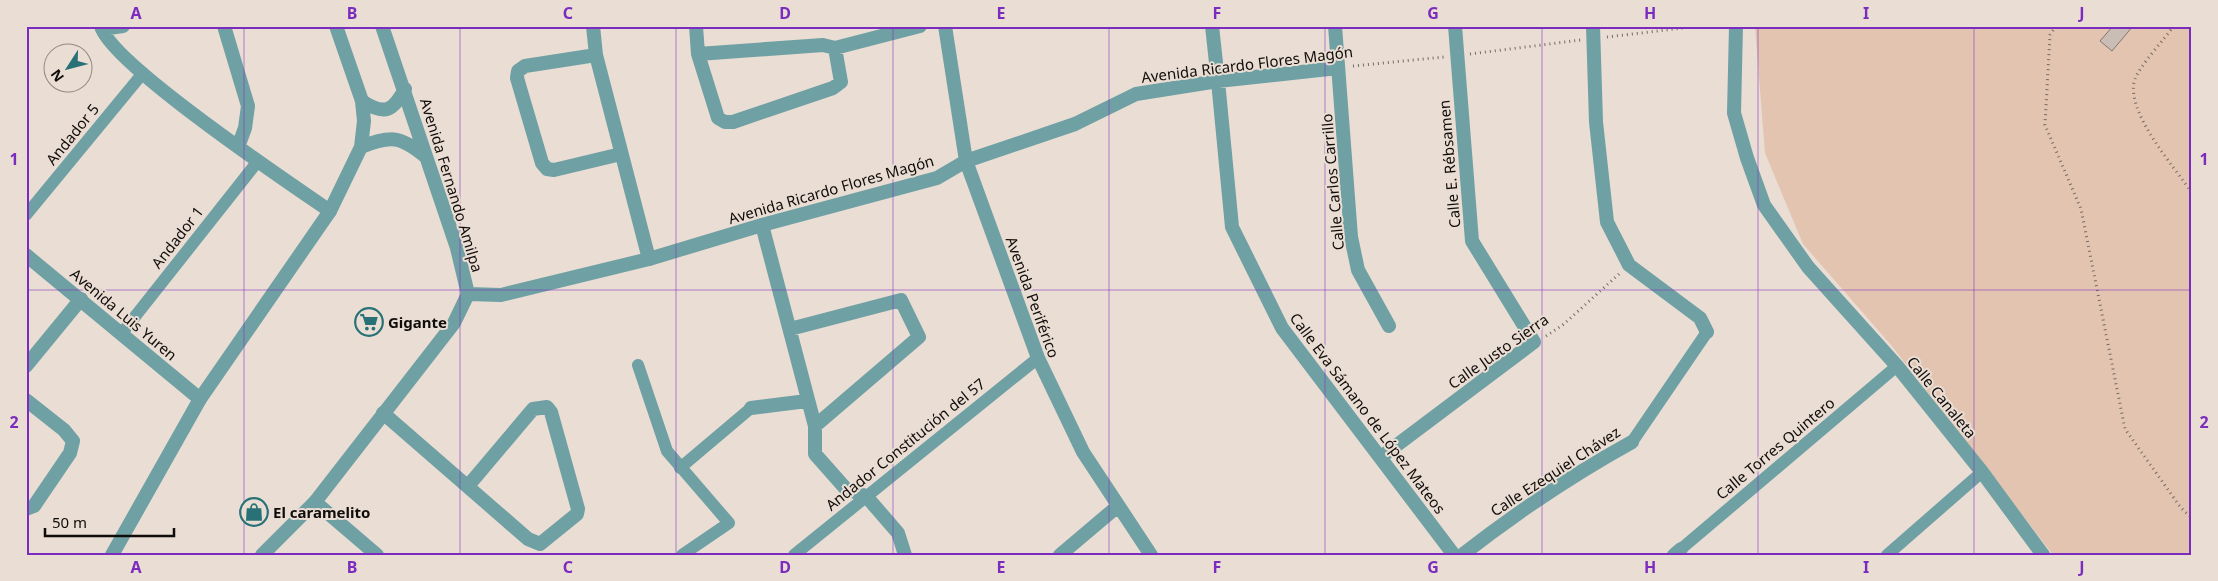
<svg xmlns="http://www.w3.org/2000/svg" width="2218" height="581" viewBox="0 0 2218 581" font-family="'Noto Sans',sans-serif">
  <rect width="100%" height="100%" fill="#eaddd4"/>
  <path fill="#e2c4b0" d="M1755 26H2192V555H2053L1891 345 1803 244 1765 153Z"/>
  <path fill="#cabdb5" stroke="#82776f" d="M2113 26H2133L2112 51 2100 41Z"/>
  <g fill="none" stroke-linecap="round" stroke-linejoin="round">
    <path stroke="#746c67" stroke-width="3" stroke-dasharray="1 4" stroke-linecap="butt" d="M2056 26 2050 35 2045 125 2081 209 2125 429 2181 508 2192 518
      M2174 26C2165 38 2139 67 2135 79 2124 111 2174 166 2192 193
      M1607 37 1700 26
      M1470 54 1581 40
      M1353 66 1444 57
      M1546 336 1564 324 1619 274"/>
    <path stroke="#6fa0a4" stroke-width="12" d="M26 215 143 73
      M122 333 258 161
      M638 365 667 451 729 523 682 555
      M1632 442 1707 332
      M680 468 751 408
      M1681 549 1897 366
      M794 555 1038 358
      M1887 555 1982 472"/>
    <path stroke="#6fa0a4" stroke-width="14" d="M101 26C109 62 292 185 330 211
      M224 26 248 106 245 128 238 147
      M593 26 596 55 649 259
      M696 26 698 54 718 118 725 122H733L833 88 841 82 835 48
      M1335 26 1351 237 1358 270 1389 326
      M1593 26 1596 122 1607 222 1629 265 1700 318 1707 332
      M1736 26 1734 113 1747 158 1764 205 1808 267 1897 366 1982 472 2043 555
      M102 29 123 26
      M698 54 823 45 835 48 920 26
      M596 55 525 66 518 71 517 78 542 163 547 169 554 170 621 154
      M1338 68 1218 81 1232 227 1282 328 1454 555
      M966 161 1038 358 1083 452 1151 555
      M762 225 815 426V454L846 489 866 496 898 533 905 555
      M26 255 200 399
      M790 329 901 300 919 337 815 426
      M26 366 81 299
      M26 400 64 430 73 441 70 453 34 506 26 509
      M751 408 807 401
      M383 413 528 539 540 544 577 514 578 509 551 412 547 407 533 409 468 486
      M1381 457 1534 342 1472 241 1455 26
      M315 502 377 555
      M1060 555 1118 506
      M1462 555C1516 513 1572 475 1632 442
      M1674 555 1681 549"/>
    <path stroke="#6fa0a4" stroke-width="14" d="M945 26 966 161
      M362 101C385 116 393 111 405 89
      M361 147C391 135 401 136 426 157
      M468 294 501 295 649 259 762 225 937 178 966 161 1075 124 1136 94 1218 81 1212 26
      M112 555 200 399 330 211 361 147 364 121 362 101 336 26
      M262 555 315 502 454 323 468 294 457 248 382 26"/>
  </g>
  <path fill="none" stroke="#7b2cbf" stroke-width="1" stroke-opacity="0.55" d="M244 26V555M460 26V555M676 26V555M893 26V555M1109 26V555M1325 26V555M1542 26V555M1758 26V555M1974 26V555M26 290H2192"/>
  <defs>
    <symbol id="supermarket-ring" viewBox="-11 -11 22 22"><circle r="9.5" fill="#eaddd4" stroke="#277177" stroke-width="1.5"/><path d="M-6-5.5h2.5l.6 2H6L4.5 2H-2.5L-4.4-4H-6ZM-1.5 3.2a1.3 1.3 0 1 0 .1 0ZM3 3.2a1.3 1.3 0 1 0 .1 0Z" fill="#277177"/></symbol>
    <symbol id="shop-ring" viewBox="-11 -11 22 22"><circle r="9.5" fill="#eaddd4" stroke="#277177" stroke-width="1.5"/><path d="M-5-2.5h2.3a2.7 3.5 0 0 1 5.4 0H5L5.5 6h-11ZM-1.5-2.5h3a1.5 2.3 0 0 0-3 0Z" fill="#277177"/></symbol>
  </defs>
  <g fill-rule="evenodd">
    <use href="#supermarket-ring" x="353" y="306" width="32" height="32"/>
    <use href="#shop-ring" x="238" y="496" width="32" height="32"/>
  </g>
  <g text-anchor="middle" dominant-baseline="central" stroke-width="4" stroke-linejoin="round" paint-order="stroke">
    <g font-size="15" fill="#100c09" stroke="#eaddd4">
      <text transform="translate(1247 64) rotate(-7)">Avenida Ricardo Flores Magón</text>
      <text transform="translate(72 134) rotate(-51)">Andador 5</text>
      <text transform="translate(1449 164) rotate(-95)">Calle E. Rébsamen</text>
      <text transform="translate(1332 182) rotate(-95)">Calle Carlos Carrillo</text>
      <text transform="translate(452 185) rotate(73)">Avenida Fernando Amilpa</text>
      <text transform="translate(831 189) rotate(-16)">Avenida Ricardo Flores Magón</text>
      <text transform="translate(177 237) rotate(-52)">Andador 1</text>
      <text transform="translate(1033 297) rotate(70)">Avenida Periférico</text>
      <text transform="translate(124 314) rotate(40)">Avenida Luis Yuren</text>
      <text transform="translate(1498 351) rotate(-35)">Calle Justo Sierra</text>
      <text transform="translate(1942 397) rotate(51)">Calle Canaleta</text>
      <text transform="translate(1368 413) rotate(53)">Calle Eva Sámano de López Mateos</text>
      <text transform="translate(905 444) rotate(-39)">Andador Constitución del 57</text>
      <text transform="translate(1775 448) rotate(-40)">Calle Torres Quintero</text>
      <text transform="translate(1555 471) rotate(-33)">Calle Ezequiel Chávez</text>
    </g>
    <g font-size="15" font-weight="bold" fill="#100c09" stroke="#eaddd4" text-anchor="start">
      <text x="388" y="322">Gigante</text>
      <text x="273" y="512">El caramelito</text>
    </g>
  </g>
  <rect width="2218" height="581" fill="none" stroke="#eaddd4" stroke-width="55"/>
  <g transform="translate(68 68) rotate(234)"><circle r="24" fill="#eaddd4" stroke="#938983"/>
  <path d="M0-4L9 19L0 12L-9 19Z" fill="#277177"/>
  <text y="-8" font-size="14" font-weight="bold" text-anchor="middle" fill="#100c09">N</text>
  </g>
  <path d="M45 528v8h129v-8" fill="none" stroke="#100c09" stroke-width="2.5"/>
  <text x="52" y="528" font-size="15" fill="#100c09" stroke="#eaddd4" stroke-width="4" paint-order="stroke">50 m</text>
  <rect x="28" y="28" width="2162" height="526" fill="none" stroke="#7b2cbf" stroke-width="2"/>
  <g font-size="16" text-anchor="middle" font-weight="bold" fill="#7b2cbf">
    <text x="136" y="19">A</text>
    <text x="352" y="19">B</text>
    <text x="568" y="19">C</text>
    <text x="785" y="19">D</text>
    <text x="1001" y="19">E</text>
    <text x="1217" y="19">F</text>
    <text x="1433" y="19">G</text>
    <text x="1650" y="19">H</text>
    <text x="1866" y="19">I</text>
    <text x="2082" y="19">J</text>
    <text x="14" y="165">1</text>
    <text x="2204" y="165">1</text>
    <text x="14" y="428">2</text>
    <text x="2204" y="428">2</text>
    <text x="136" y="573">A</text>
    <text x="352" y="573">B</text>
    <text x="568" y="573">C</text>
    <text x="785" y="573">D</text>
    <text x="1001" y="573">E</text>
    <text x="1217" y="573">F</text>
    <text x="1433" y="573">G</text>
    <text x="1650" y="573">H</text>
    <text x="1866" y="573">I</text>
    <text x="2082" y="573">J</text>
  </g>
</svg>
